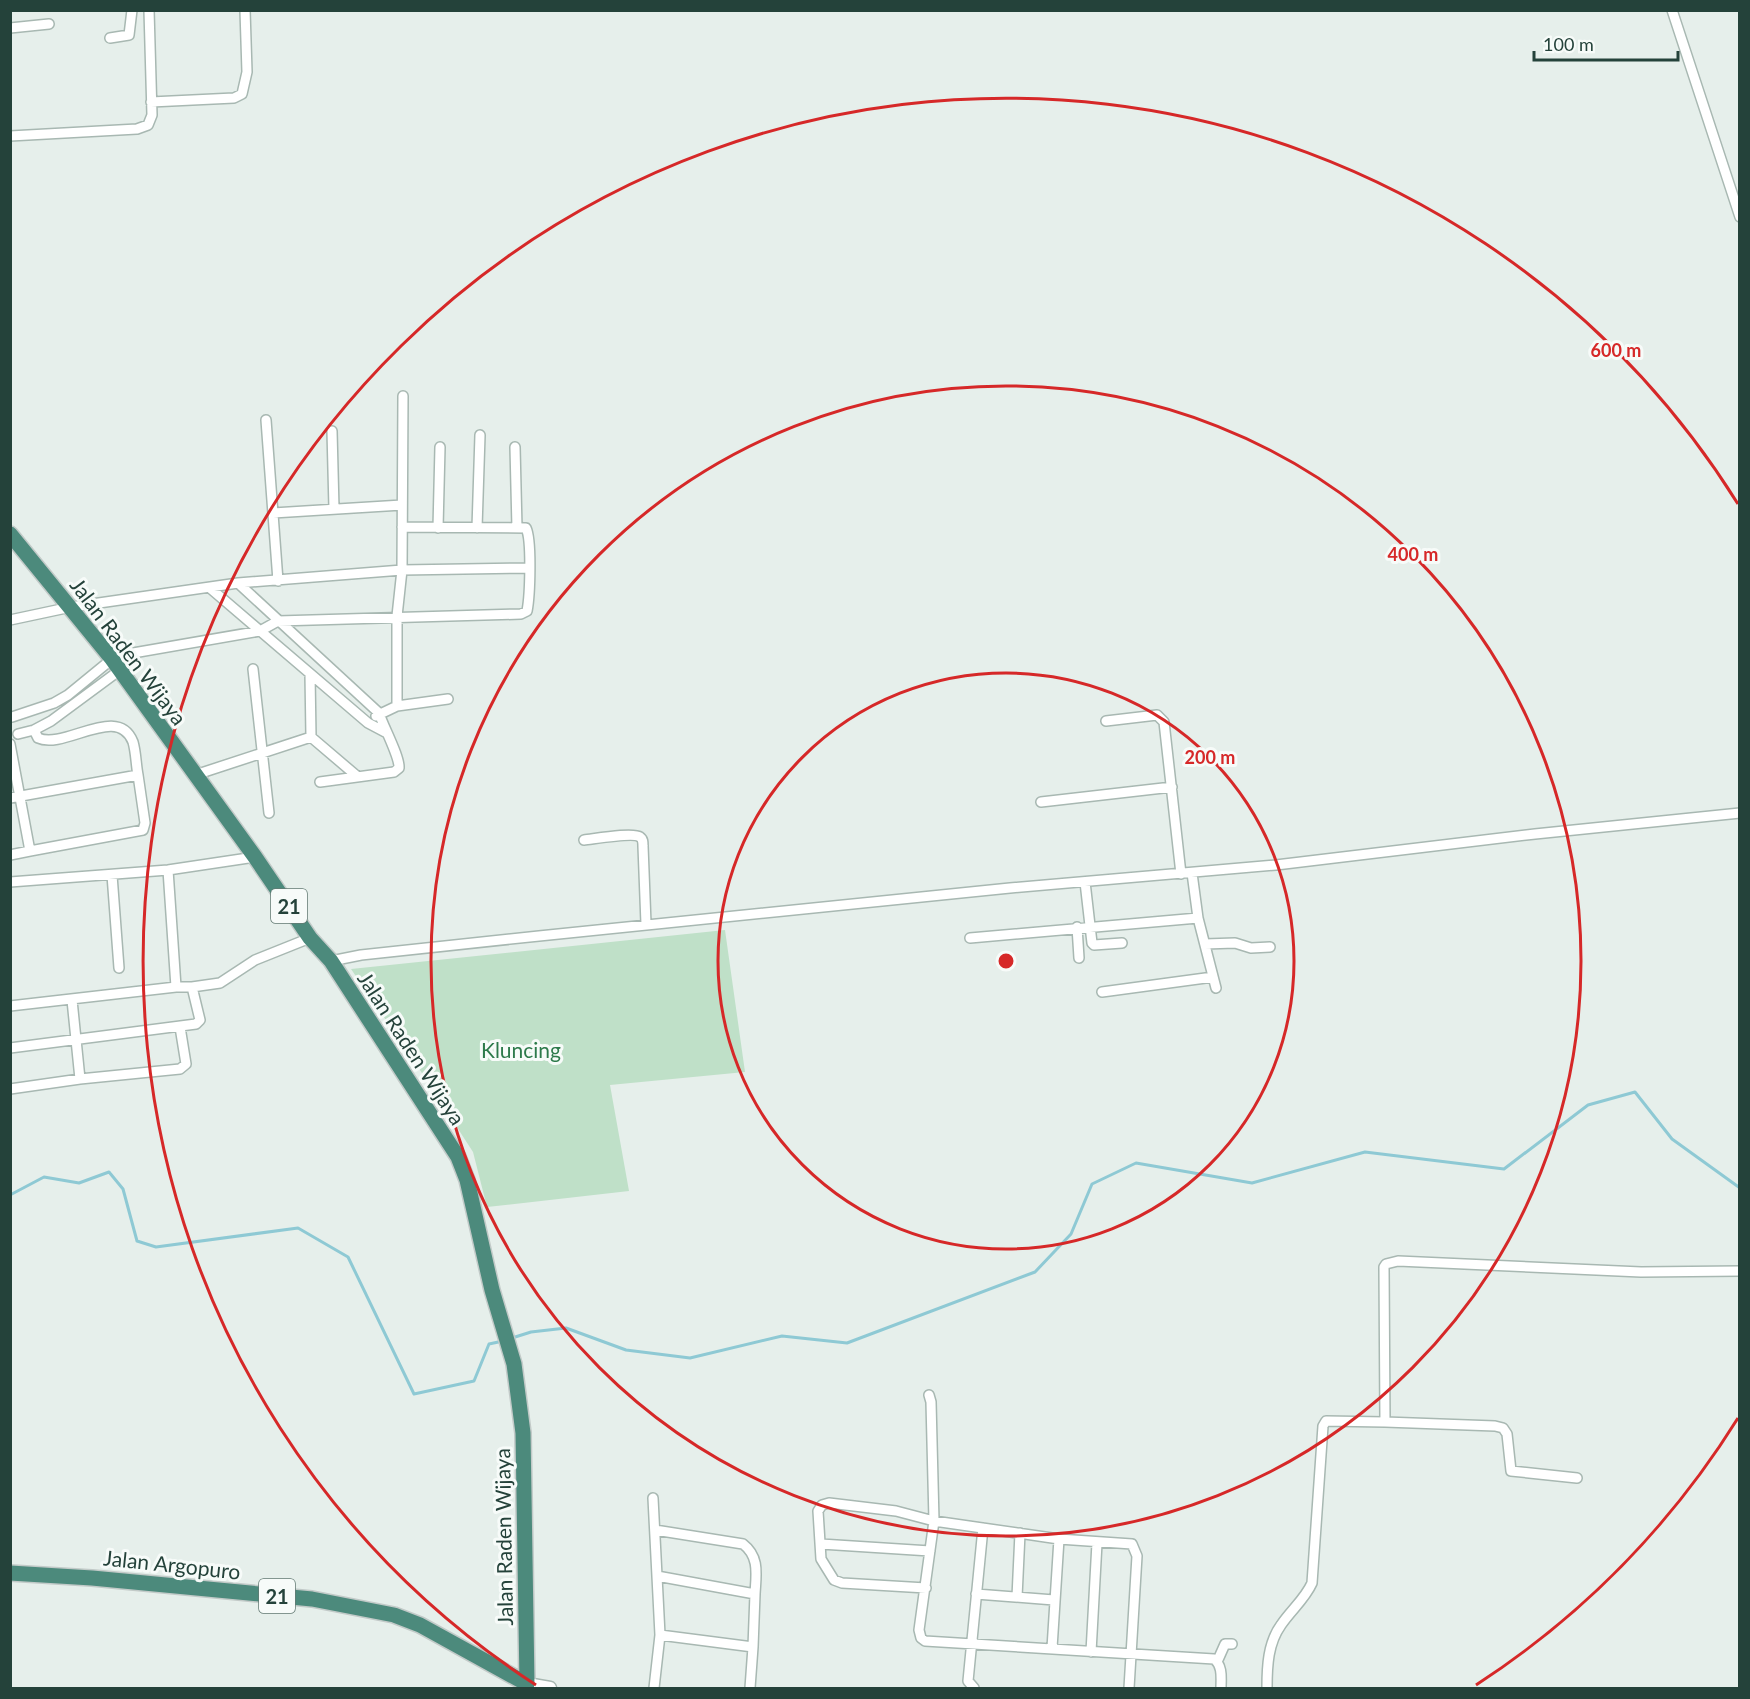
<svg xmlns="http://www.w3.org/2000/svg" width="1750" height="1699" viewBox="0 0 1750 1699" font-family="Lato,sans-serif">
  <rect width="100%" height="100%" fill="#e6efeb"/>
  <path fill="#bfe0c8" d="M725 930 745 1072 610 1085 629 1191 487 1207 473 1152 418 1067 351 969Z"/>
  <g fill="none" stroke-linecap="round" stroke-linejoin="round">
    <path stroke="#8ec9d4" stroke-width="3" d="M10 1195 44 1177 79 1183 109 1172 123 1189 137 1241 156 1247 298 1228 348 1257 414 1394 474 1381 489 1344 503 1341
      M512 1338 531 1332 566 1328 626 1350 690 1358 782 1336 847 1343 1035 1272 1071 1234 1092 1184 1136 1163 1252 1183 1365 1152 1504 1169 1588 1105 1635 1092 1672 1139 1740 1188"/>
    <defs>
      <path id="minor" d="M1672 10 1740 217
        M10 28 49 24
        M110 38 129 35 132 10
        M151 102 234 98 242 94 247 72 245 10
        M10 136 137 129 148 125 152 115 149 10
        M266 420 278 581
        M332 431 334 509
        M515 447 517 528
        M273 513 402 505
        M438 528 440 447
        M477 528 480 435
        M238 583 379 713C383 726 400 757 399 768L394 772 320 782
        M210 588 368 723 385 732
        M10 620 71 607 238 583 402 570 529 568
        M110 657 260 631 278 621 521 614 527 611C530 596 532 540 526 528L402 527
        M253 669 269 813
        M310 674 311 737 358 777
        M397 706V616L402 570 403 396
        M376 716 397 706 448 699
        M12 717 54 703 68 695 112 659
        M1106 721 1157 715 1164 722 1181 874
        M34 730 38 738C65 750 118 703 133 742 136 752 136 765 138 775
        M18 734 34 730 51 721 120 670
        M10 744 30 851 10 855
        M195 775 311 737
        M10 798 138 775 145 823 143 830 30 851
        M1041 802 1172 787
        M584 840C594 839 633 832 640 837 643 839 643 842 643 846L646 924
        M168 870 176 987
        M1192 873 1198 918 1216 988
        M112 875 119 968
        M10 882 168 870 255 857
        M1085 882 1092 943 1094 945 1122 943
        M1077 927 1079 958
        M970 938 1198 918
        M1205 944 1235 943 1251 948 1270 947
        M331 961 361 955 539 936 1010 888 1276 865 1535 834 1740 813
        M1102 992 1213 977
        M72 1000 80 1079
        M10 1006 176 987H192L220 983 255 960 310 938
        M10 1048 196 1024 200 1020 192 987
        M10 1089 80 1079 180 1069 186 1064 180 1027
        M929 1395 931 1402 934 1521 919 1630 921 1638 925 1641 1214 1659C1223 1666 1221 1678 1221 1688
        M1385 1422 1495 1426 1503 1428 1507 1434 1511 1471 1577 1478
        M653 1498 660 1635 654 1688
        M655 1530 743 1544C760 1557 756 1575 755 1594
        M821 1544 930 1551
        M657 1576 755 1594 753 1647
        M926 1588 842 1583 834 1580 821 1559 818 1511 822 1505 829 1503 896 1511 934 1521 1059 1539 1132 1544 1137 1556 1129 1688
        M976 1594 1054 1600
        M1017 1597 1020 1533
        M660 1635 753 1647 750 1688
        M1052 1648 1059 1539
        M1091 1652 1097 1543
        M1217 1662 1225 1644H1232
        M974 1688 968 1681 983 1528
        M1267 1688C1267 1666 1268 1643 1281 1625 1291 1610 1305 1599 1312 1583L1323 1426 1326 1421 1385 1422 1384 1267 1386 1264 1398 1261 1641 1272 1740 1271"/>
      <path id="tertiary" d="M527 1684 550 1688"/>
      <path id="trunk" d="M10 534 112 659 255 857 310 938 331 961 458 1157 467 1180 492 1290 514 1364 523 1433 527 1684 420 1625 394 1615 312 1599 92 1578 10 1573"/>
    </defs>
    <use href="#minor" stroke="#a8b8b2" stroke-width="12"/>
    <use href="#tertiary" stroke="#a8b8b2" stroke-width="15"/>
    <use href="#trunk" stroke="#c2cac8" stroke-width="18"/>
    <use href="#minor" stroke="#fff" stroke-width="9"/>
    <use href="#tertiary" stroke="#fff" stroke-width="12"/>
    <use href="#trunk" stroke="#4c8a7c" stroke-width="15"/>
  </g>
  <g fill="none" stroke="#d62828" stroke-width="3">
    <circle cx="1006" cy="961" r="288"/>
    <circle cx="1006" cy="961" r="575"/>
    <path d="M1738 1418A863 863 0 0 1 1476 1685M536 1685A863 863 0 1 1 1738 504"/>
  </g>
  <g text-anchor="middle" dominant-baseline="central" stroke-width="6" stroke-linejoin="round" paint-order="stroke">
    <g fill="#f7fbf9" stroke="#637a73" stroke-width="1.5">
      <rect x="271" y="889" width="36" height="34" rx="4.5"/>
      <rect x="259" y="1579" width="36" height="34" rx="4.5"/>
    </g>
    <g font-size="20" font-weight="bold" fill="#24423a">
      <text x="289" y="906">21</text>
      <text x="277" y="1596">21</text>
    </g>
    <g font-size="21" fill="#24423a" stroke="#f7fbf9">
      <text transform="translate(129 651) rotate(53)">Jalan Raden Wijaya</text>
      <text transform="translate(412 1048) rotate(57)">Jalan Raden Wijaya</text>
      <text transform="translate(503 1537) rotate(-91)">Jalan Raden Wijaya</text>
      <text transform="translate(172 1564) rotate(6)">Jalan Argopuro</text>
    </g>
    <g font-size="21" fill="#2d7a4b" stroke="#f7fbf9">
      <text x="521" y="1049">Kluncing</text>
    </g>
  </g>
  <circle cx="1006" cy="961" r="9" fill="#d62828" stroke="#f7fbf9" stroke-width="3"/>
  <g font-size="18" text-anchor="middle" font-weight="bold" fill="#d62828" stroke="#f7fbf9" stroke-width="6" stroke-linejoin="round" paint-order="stroke">
    <text x="1616" y="357">600 m</text>
    <text x="1413" y="561">400 m</text>
    <text x="1210" y="764">200 m</text>
  </g>
  <rect width="1750" height="1699" fill="none" stroke="#24423a" stroke-width="24"/>
  <path d="M1534 51v9h144v-9" fill="none" stroke="#24423a" stroke-width="3"/>
  <text x="1543" y="51" font-size="18" fill="#24423a" stroke="#f7fbf9" stroke-width="4.5" paint-order="stroke">100 m</text>
</svg>
